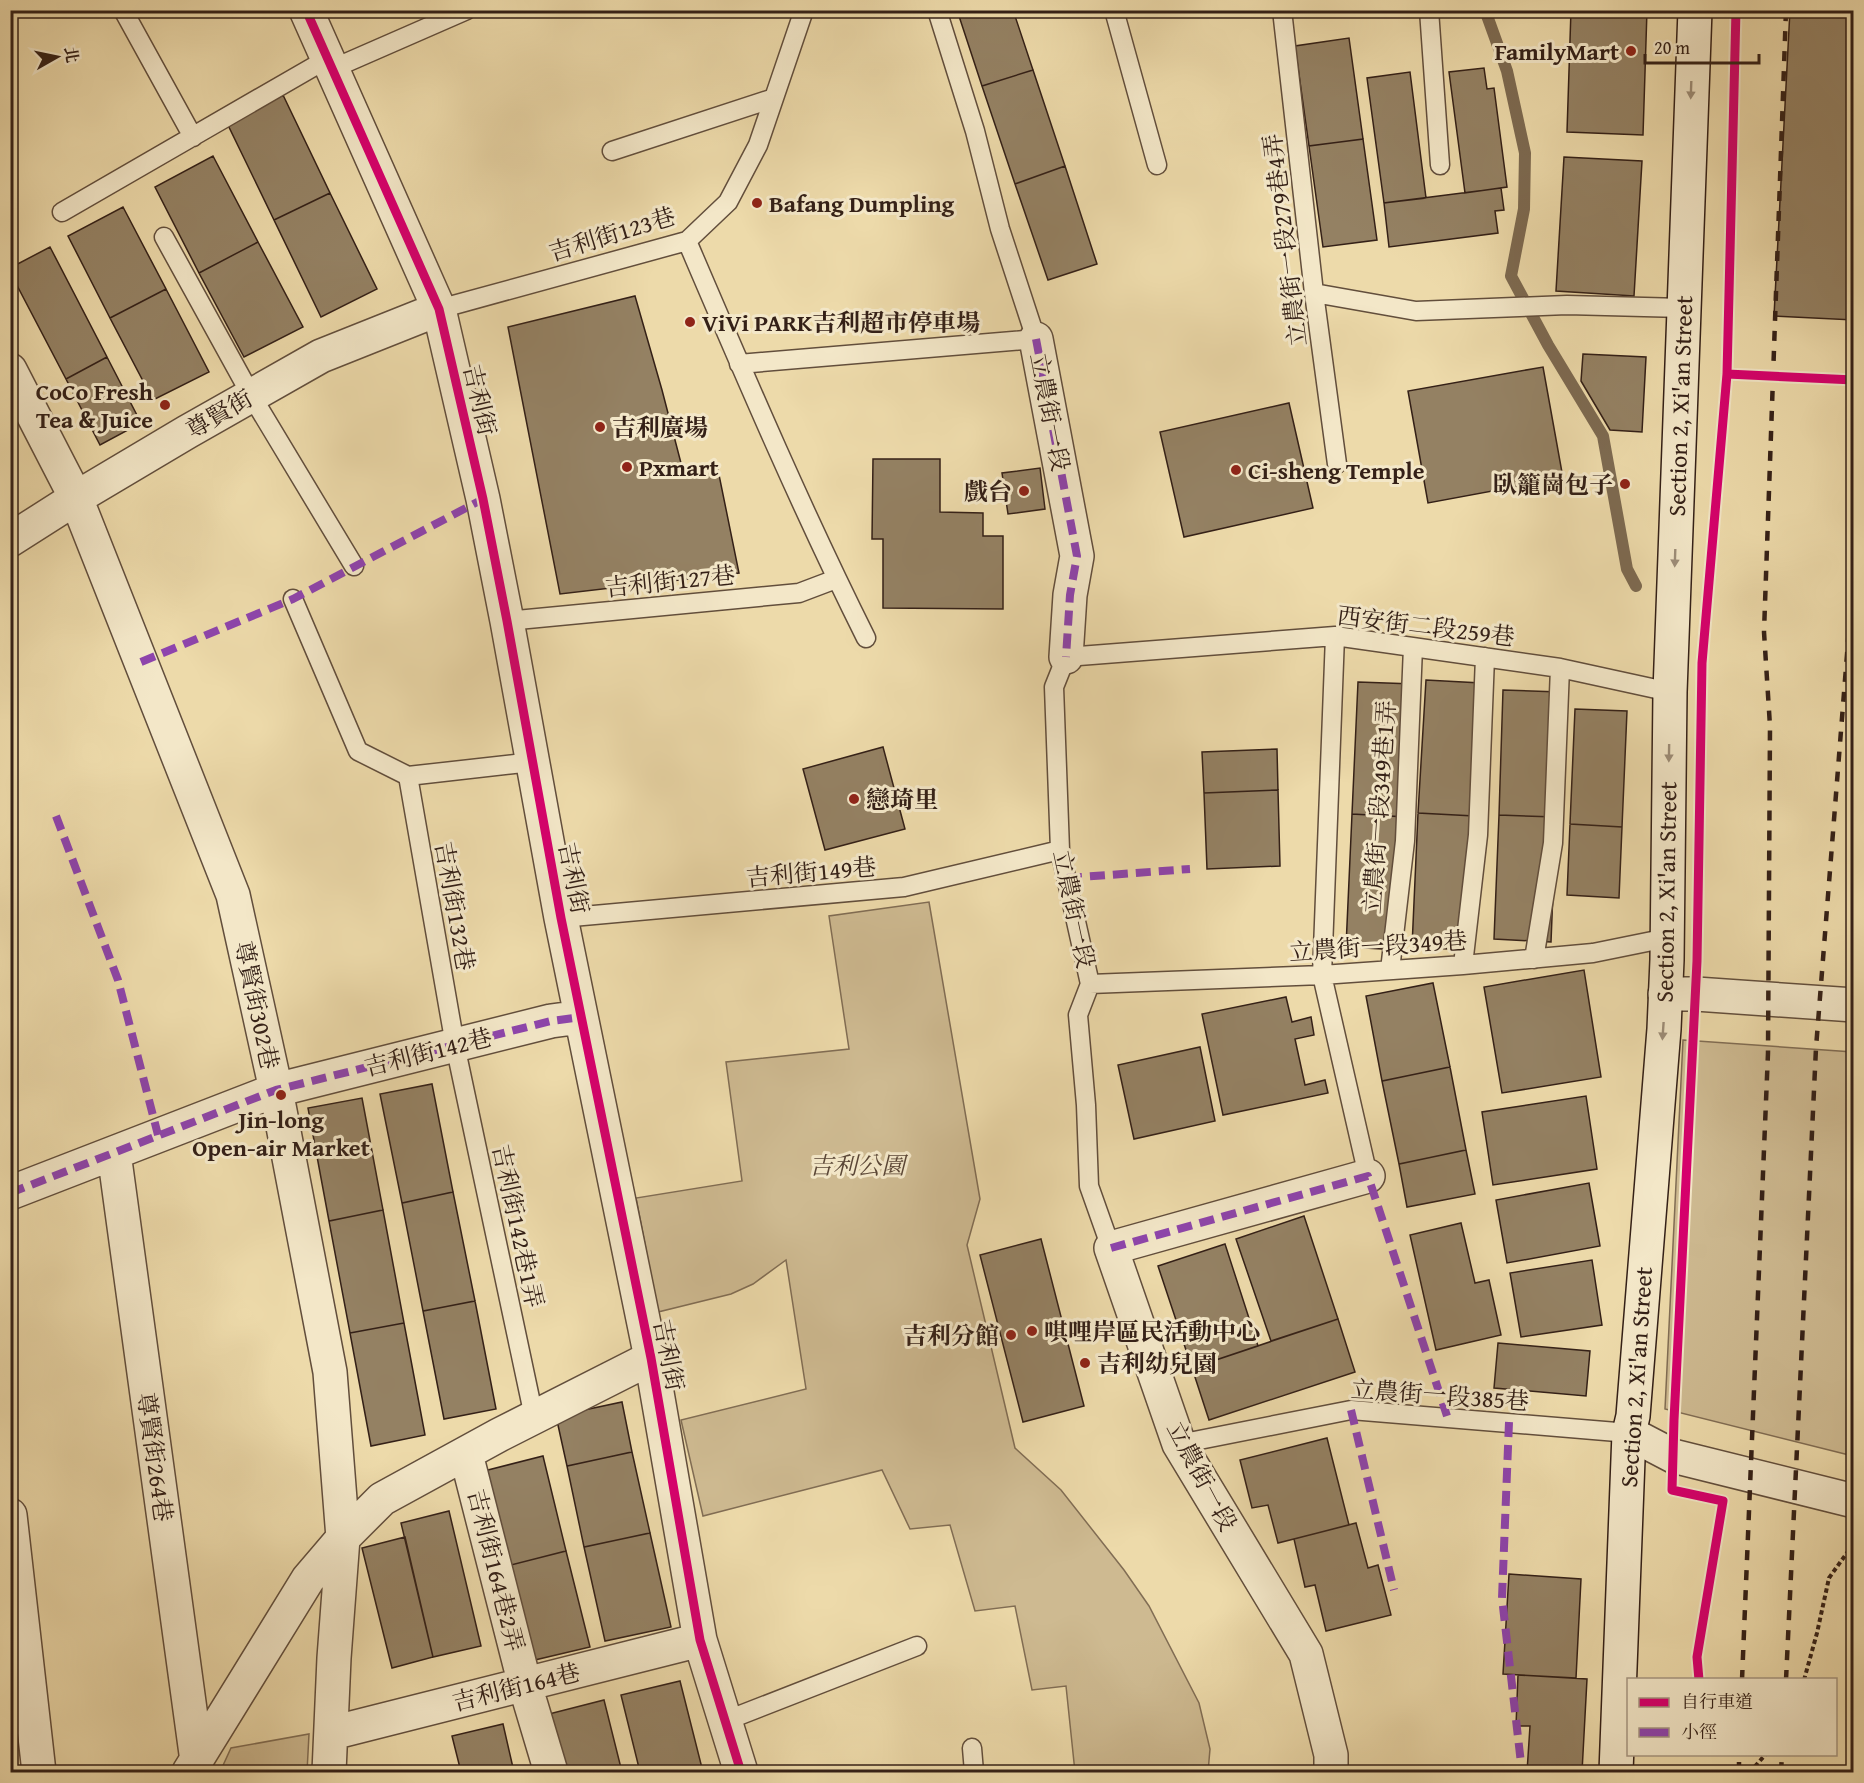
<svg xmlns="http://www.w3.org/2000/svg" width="1864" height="1783" viewBox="0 0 1864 1783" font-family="'Gentium Book Plus','Noto Serif TC',serif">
  <rect width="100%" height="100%" fill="#eddaaa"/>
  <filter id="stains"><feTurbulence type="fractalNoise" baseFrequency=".00333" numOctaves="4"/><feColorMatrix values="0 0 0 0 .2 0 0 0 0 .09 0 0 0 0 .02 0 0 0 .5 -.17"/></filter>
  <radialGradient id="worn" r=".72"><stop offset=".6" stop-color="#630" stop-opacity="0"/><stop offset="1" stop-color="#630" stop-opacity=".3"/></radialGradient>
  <path fill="#ceba91" stroke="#816d54" stroke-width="1.5" d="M929 902 980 1199 967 1245 1015 1448 1061 1490 1124 1570 1149 1606 1199 1703 1210 1749 1208 1772H1075L1066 1686 1032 1690 1015 1606 975 1611 950 1525 910 1529 882 1470 703 1516 681 1420 806 1389 786 1260 753 1284 731 1294 658 1312 636 1198 742 1181 726 1062 849 1049 829 916Z
    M1683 1040 1853 1052V1456L1665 1409Z
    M309 1734 307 1772H220L231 1748Z"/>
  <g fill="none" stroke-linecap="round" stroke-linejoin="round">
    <path stroke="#7d6a51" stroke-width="12" d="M1485 10 1507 71 1525 153 1524 209 1511 276 1548 345 1603 436 1627 569 1636 586"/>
  </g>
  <path fill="#948163" stroke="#342017" stroke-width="1.5" d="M957 10H1013L1033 70 982 86Z
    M1571 10H1647L1643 135 1567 132Z
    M1790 10H1854V320L1774 316Z
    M1349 38 1363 139 1309 146 1295 46Z
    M1484 68 1487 89 1494 88 1507 187 1465 193 1449 72Z
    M1033 70 1065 166 1015 184 982 86Z
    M1410 72 1426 198 1384 203 1367 78Z
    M283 95 330 193 274 220 227 123Z
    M1363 139 1377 240 1323 247 1309 146Z
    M213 156 258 242 199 273 155 187Z
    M1564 157 1642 161 1634 296 1556 291Z
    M1065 166 1097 264 1048 280 1015 184Z
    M1501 188 1504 210 1495 211 1498 233 1389 247 1384 203Z
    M330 193 377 289 321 317 274 220Z
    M123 207 166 289 110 318 68 236Z
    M258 242 303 327 244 357 199 273Z
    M50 247 107 357 66 379 10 272V268Z
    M166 289 209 372 153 400 110 318Z
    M635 296 662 390 682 467 717 465 739 573 560 594 508 327Z
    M1583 354 1646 357 1642 432 1610 430 1581 381Z
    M107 357 141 423 100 445 66 379Z
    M1543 367 1563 478 1428 503 1408 391Z
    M1289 403 1313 508 1184 537 1160 432Z
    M873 459H940V512L983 513V536H1003V609L883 608V539H872Z
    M1040 468 1045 509 1008 514 1002 473Z
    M1426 680 1481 683 1474 816 1418 813Z
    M1358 682 1414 684 1407 817 1352 814Z
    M1503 690 1560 692 1556 817 1499 815Z
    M1575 709 1627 711 1622 827 1570 824Z
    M883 747 905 829 825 850 803 769Z
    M1277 749 1278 790 1204 793 1202 752Z
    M1278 790 1280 866 1207 869 1204 793Z
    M1418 813 1474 816 1467 950 1412 947Z
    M1352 814 1407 817 1401 950 1346 947Z
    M1499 815 1556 817 1551 942 1494 939Z
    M1570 824 1622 827 1619 898 1567 895Z
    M1584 970 1601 1077 1502 1093 1484 987Z
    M1433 983 1450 1067 1382 1081 1366 996Z
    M1286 997 1292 1022 1311 1017 1314 1035 1295 1039 1305 1085 1325 1080 1328 1093 1223 1115 1202 1014Z
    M1200 1047 1215 1121 1134 1139 1118 1065Z
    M1450 1067 1466 1150 1399 1164 1382 1081Z
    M432 1084 453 1192 402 1203 380 1094Z
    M1586 1096 1597 1169 1493 1185 1482 1112Z
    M362 1098 383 1210 329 1221 308 1108Z
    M1466 1150 1475 1194 1407 1207 1399 1164Z
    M1589 1183 1600 1246 1507 1263 1496 1200Z
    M453 1192 475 1301 423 1311 402 1203Z
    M383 1210 404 1323 350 1333 329 1221Z
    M1304 1216 1338 1319 1271 1341 1236 1239Z
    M1461 1223 1475 1283 1489 1280 1501 1335 1436 1350 1410 1235Z
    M1041 1239 1084 1406 1023 1422 980 1255Z
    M1225 1244 1258 1346 1192 1368 1158 1266Z
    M1592 1260 1602 1325 1521 1337 1510 1273Z
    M475 1301 496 1409 444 1419 423 1311Z
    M1338 1319 1355 1372 1209 1420 1192 1368Z
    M404 1323 425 1435 371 1446 350 1333Z
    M1498 1343 1590 1351 1586 1396 1494 1388Z
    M622 1402 632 1452 567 1466 556 1416Z
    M1327 1438 1349 1525 1278 1543 1268 1505 1252 1508 1240 1460Z
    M632 1452 650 1533 584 1547 567 1466Z
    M543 1456 566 1551 499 1568 476 1473Z
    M449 1511 481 1646 433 1657 401 1523Z
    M1356 1523 1368 1568 1378 1565 1391 1615 1326 1631 1315 1585 1305 1587 1294 1539Z
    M650 1533 671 1627 605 1641 584 1547Z
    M405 1537 433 1657 392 1668 362 1548Z
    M566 1551 590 1647 522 1663 499 1568Z
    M1509 1574 1581 1579 1576 1678 1503 1674Z
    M1518 1675 1587 1679 1582 1772H1527L1530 1726H1516Z
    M680 1681 703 1772H640L621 1695Z
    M604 1700 622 1772H560L545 1715Z
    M503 1724 514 1772H461L452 1736Z"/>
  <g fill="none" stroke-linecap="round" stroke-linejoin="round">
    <defs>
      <path id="lane" d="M123 10 193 137
        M1114 10 1157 165
        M1282 10 1314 293 1337 464
        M1429 10 1440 165
        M332 69 467 10
        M612 151 774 98
        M62 212 327 59
        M164 237 251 395 354 566
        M687 241C744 374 801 508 866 638
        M1314 293 1416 311 1567 305 1683 308
        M439 309 687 241 728 202 758 145 804 10
        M739 364 1036 339 1000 229 975 131 937 10
        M293 599 358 751 408 776 532 762
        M507 621 799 593 836 579
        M1335 636 1322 975 1368 1176
        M408 776 455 1045 534 1417
        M561 918 904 887 1060 850
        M1534 959 1553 843 1560 668
        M1463 965 1478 835 1485 657
        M1390 970 1405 841 1413 647
        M1090 984 1322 975 1463 965 1593 953 1667 938
        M1111 1248 1089 1186 1086 1105 1078 1015 1090 984 1060 850 1054 687 1066 657 1335 636 1560 668 1670 692
        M1179 1444 1351 1410 1629 1433
        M725 1721 917 1646
        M972 1748 974 1772"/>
      <path id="street" d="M306 10 439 309 483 499 507 621 561 918 651 1358 700 1640 741 1772
        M1036 339 1077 556 1070 595 1066 657
        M10 370 76 498 233 895 276 1090 330 1372 343 1538 334 1658 329 1772
        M10 540 76 498 187 432 321 356 439 309
        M1665 994H1696L1854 1005
        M114 1153 197 1761
        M10 1193 276 1090 551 1021 581 1017
        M1629 1433 1673 1456 1854 1501
        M466 1454 525 1685 551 1772
        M10 1515 39 1772
        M332 1733 700 1640
        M189 1772 308 1579 343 1538 382 1499 499 1435 651 1358
        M1331 1772V1755L1306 1654 1179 1444 1111 1248 1368 1176"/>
      <path id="secondary" d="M1616 1772 1629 1433 1633 1416 1664 1029 1667 960 1670 692 1695 10"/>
    </defs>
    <use href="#lane" stroke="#624e3c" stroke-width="21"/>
    <use href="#street" stroke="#624e3c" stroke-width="36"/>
    <use href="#secondary" stroke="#342017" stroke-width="36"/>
    <path stroke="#342017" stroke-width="4" stroke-dasharray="4.5 3" stroke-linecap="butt" d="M1727 374 1854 380
      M1716 495 1727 374 1736 10
      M1804 1680 1817 1633 1829 1578 1854 1543
      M1750 1772 1766 1754"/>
    <use href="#lane" stroke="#f3e7c8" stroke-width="18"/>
    <use href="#street" stroke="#f3e7c8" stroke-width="33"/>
    <use href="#secondary" stroke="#f3e7c8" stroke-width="33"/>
    <path stroke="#342017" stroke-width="4.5" stroke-dasharray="10 10" stroke-linecap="butt" d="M1742 1680 1768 1053 1770 726 1764 632 1786 10
      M1786 1680 1816 1048 1848 642 1854 528
      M1739 1772V1754
      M1781 1772 1782 1754"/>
    <path stroke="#8e44ad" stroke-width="8" stroke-dasharray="15 8" stroke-linecap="butt" d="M1036 339 1077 556 1070 595 1066 657
      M141 662 293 599 483 499
      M56 816 118 980 158 1135
      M1067 878 1190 869
      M10 1193 276 1090 551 1021 581 1017
      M1111 1248 1368 1176 1447 1416
      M1351 1410 1394 1590
      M1509 1422 1502 1598 1522 1772"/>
    <defs>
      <path id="cycleway" d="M306 10 439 309 483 499 507 621 561 918 651 1358 700 1640 741 1772
        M1727 374 1854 380
        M1699 1680 1697 1657 1723 1501 1672 1490 1674 1420 1697 961 1702 663 1727 374 1736 10"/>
    </defs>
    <use href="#cycleway" stroke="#f3e7c8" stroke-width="13"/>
    <use href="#cycleway" stroke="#d6006c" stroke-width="9"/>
  </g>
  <defs><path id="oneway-solid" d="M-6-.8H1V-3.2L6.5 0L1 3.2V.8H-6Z" transform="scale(1.5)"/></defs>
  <g fill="#9d8d78">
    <use href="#oneway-solid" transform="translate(1691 90) rotate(92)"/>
    <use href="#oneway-solid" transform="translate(1675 558) rotate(92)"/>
    <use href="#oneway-solid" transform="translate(1669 753) rotate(91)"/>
    <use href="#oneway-solid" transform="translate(1663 1031) rotate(94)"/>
  </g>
  <g fill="#8f2418" stroke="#f3e7c8" stroke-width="2">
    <circle cx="1631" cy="51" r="6"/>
    <circle cx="757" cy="203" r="6"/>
    <circle cx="690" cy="322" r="6"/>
    <circle cx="165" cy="405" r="6"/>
    <circle cx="600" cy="427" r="6"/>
    <circle cx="627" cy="467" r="6"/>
    <circle cx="1236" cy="470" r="6"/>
    <circle cx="1625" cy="484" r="6"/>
    <circle cx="1024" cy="491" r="6"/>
    <circle cx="854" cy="799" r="6"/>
    <circle cx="281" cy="1095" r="6"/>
    <circle cx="1032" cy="1331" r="6"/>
    <circle cx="1011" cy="1335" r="6"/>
    <circle cx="1085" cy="1363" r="6"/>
  </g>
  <g text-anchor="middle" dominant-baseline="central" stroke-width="6" stroke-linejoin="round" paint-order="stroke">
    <g font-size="24" font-weight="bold" fill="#342017" stroke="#f3e7c8" text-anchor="start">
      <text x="1619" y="51" text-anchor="end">FamilyMart</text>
      <text x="769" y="203">Bafang Dumpling</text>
      <text x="702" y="322">ViVi PARK吉利超市停車場</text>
      <text x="153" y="391" text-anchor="end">CoCo Fresh<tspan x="153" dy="28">Tea &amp; Juice</tspan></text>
      <text x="612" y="427">吉利廣場</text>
      <text x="639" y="467">Pxmart</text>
      <text x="1248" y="470">Ci-sheng Temple</text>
      <text x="1613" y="484" text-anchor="end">臥籠崗包子</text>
      <text x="1012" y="491" text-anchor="end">戲台</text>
      <text x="866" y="799">戀琦里</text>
      <text x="281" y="1119" text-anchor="middle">Jin-long<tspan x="281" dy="28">Open-air Market</tspan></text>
      <text x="1044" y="1331">唭哩岸區民活動中心</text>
      <text x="999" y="1335" text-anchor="end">吉利分館</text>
      <text x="1097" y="1363">吉利幼兒園</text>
    </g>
    <g font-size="24" fill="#342017" stroke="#f3e7c8">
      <text transform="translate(612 234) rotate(-17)">吉利街123巷</text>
      <text transform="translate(1285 240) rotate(-97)">立農街一段279巷4弄</text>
      <text transform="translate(480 400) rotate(77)">吉利街</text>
      <text transform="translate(1680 406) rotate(-88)">Section 2, Xi'an Street</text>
      <text transform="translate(1050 412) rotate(79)">立農街一段</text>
      <text transform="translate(219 414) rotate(-30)">尊賢街</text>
      <text transform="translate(670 581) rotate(-6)">吉利街127巷</text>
      <text transform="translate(1426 626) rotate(7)">西安街二段259巷</text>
      <text transform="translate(1379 807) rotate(-86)">立農街一段349巷1弄</text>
      <text transform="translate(811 872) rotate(-5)">吉利街149巷</text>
      <text transform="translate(574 878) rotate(79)">吉利街</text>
      <text transform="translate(1666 892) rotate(-89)">Section 2, Xi'an Street</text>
      <text transform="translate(455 906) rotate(80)">吉利街132巷</text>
      <text transform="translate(1074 909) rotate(78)">立農街一段</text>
      <text transform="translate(1378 946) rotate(-4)">立農街一段349巷</text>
      <text transform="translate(257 1005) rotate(78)">尊賢街302巷</text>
      <text transform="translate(428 1052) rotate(-14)">吉利街142巷</text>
      <text transform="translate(518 1226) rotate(78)">吉利街142巷1弄</text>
      <text transform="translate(669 1355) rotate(79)">吉利街</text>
      <text transform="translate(1636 1377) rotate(-86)">Section 2, Xi'an Street</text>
      <text transform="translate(1440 1395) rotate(4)">立農街一段385巷</text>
      <text transform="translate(155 1457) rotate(82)">尊賢街264巷</text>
      <text transform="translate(1202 1476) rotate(62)">立農街一段</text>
      <text transform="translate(496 1570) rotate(76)">吉利街164巷2弄</text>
      <text transform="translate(516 1687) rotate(-14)">吉利街164巷</text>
    </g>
    <g font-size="24" font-style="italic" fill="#5a4636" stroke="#f3e7c8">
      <text x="857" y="1165">吉利公園</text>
    </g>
  </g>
  <rect width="1864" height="1783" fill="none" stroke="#eddaaa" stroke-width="36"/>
  <rect x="12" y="12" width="1840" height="1759" fill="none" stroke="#342017" stroke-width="3"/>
  <rect x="18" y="18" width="1828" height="1747" fill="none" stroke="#342017" stroke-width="1.5"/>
  <rect x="1627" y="1678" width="210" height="78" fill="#f3e7c8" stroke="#a79781" stroke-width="1.5"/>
  <rect x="1639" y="1698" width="30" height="9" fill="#d6006c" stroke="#a79781" stroke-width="1.5"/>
  <text x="1681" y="1708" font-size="18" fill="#342017">自行車道</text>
  <rect x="1639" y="1728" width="30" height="9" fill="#8e44ad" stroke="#a79781" stroke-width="1.5"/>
  <text x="1681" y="1738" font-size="18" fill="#342017">小徑</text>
  <g transform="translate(57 57) rotate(81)" stroke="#f3e7c8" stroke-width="4.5" paint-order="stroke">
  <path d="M0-4.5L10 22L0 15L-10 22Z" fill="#342017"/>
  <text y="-9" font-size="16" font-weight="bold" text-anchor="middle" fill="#342017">北</text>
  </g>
  <path d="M1645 54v9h114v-9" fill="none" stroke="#342017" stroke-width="3"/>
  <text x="1654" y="54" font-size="18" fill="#342017" stroke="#f3e7c8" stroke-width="4.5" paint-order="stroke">20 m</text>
  <rect width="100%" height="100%" filter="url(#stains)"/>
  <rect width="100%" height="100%" fill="url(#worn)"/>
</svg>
